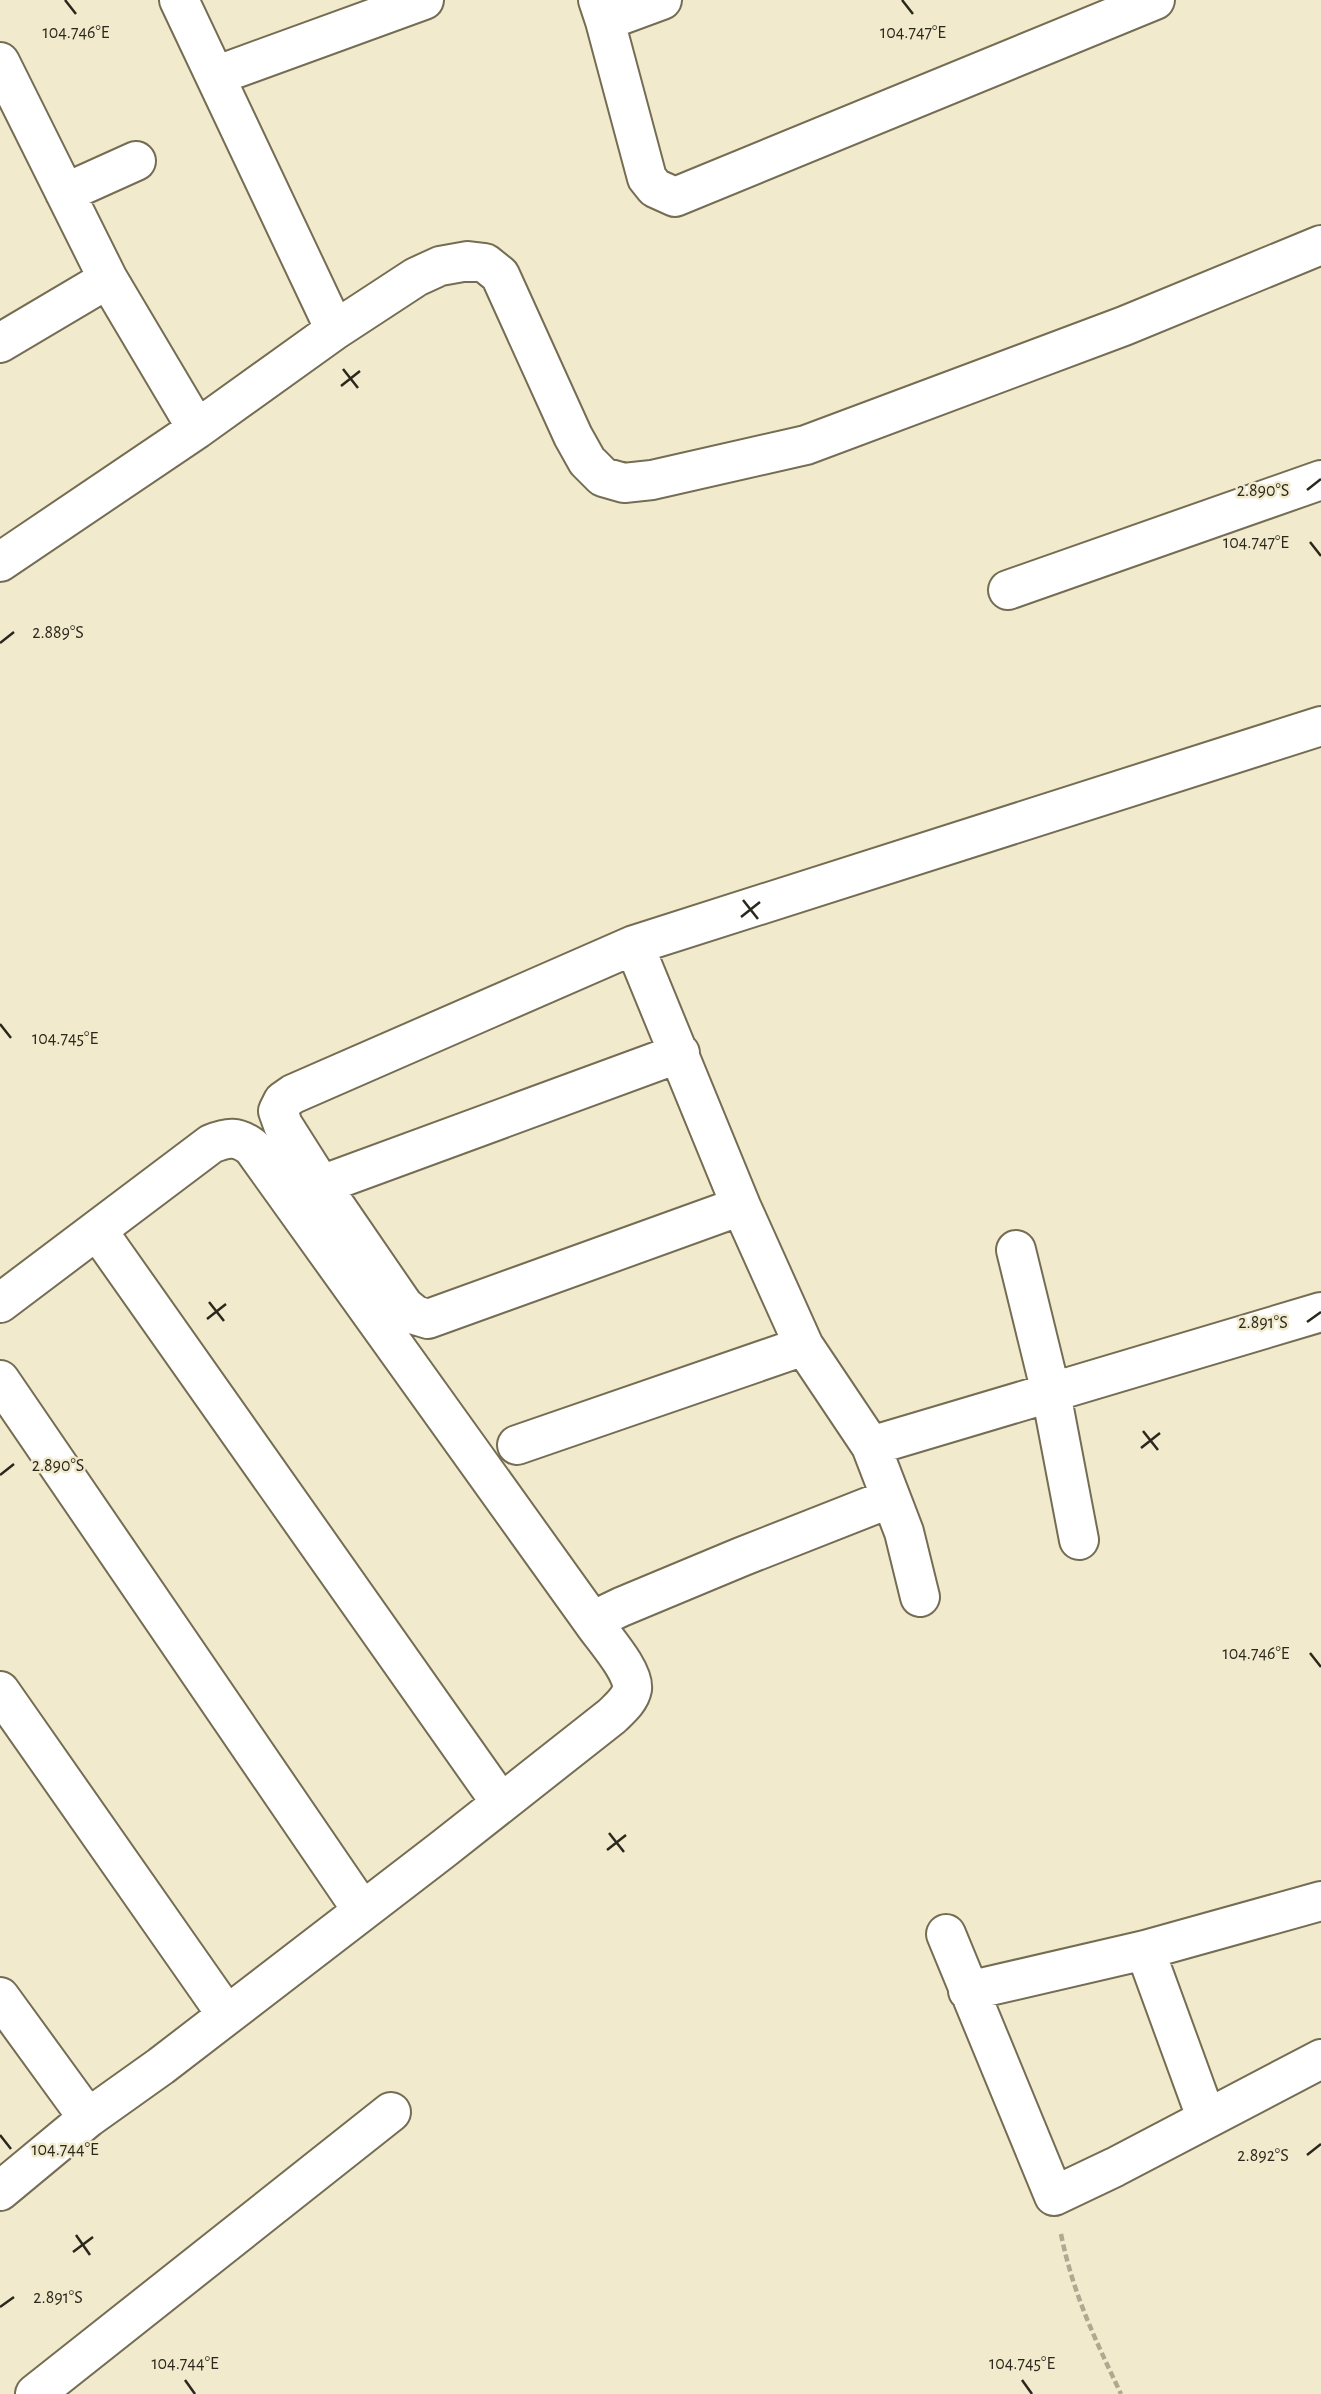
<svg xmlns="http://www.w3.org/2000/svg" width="1321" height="2394" viewBox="0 0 1321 2394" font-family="'Alegreya Sans',sans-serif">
  <rect width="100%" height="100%" fill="#f2eacd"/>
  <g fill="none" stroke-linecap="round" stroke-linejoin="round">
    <defs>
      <path id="minor" d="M179 0 335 330
        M598 0 605 21 662 0
        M605 21 647 178 655 188 675 197 1155 0
        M0 62 108 279
        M215 76 424 0
        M65 193 136 161
        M0 343 108 279 197 429
        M0 562 197 429 335 330 416 277 440 266 468 261 485 263 500 275 573 436 587 461 603 477 624 483 652 480 806 445 1124 326 1321 245
        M1008 590 1321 480
        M634 945 741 1206 804 1346 871 1446
        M321 1185 680 1053
        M741 1206 428 1319 415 1315 404 1306 321 1185 283 1125 278 1111 283 1101 293 1094 634 945 1321 726
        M97 1230 501 1803
        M1016 1250 1051 1393 1079 1540
        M0 1303 211 1144C228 1137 237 1136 252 1147L592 1621C602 1636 635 1672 632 1689 630 1700 619 1709 612 1716L442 1850 161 2066 88 2118 0 2191
        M0 1380 362 1910
        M517 1445 804 1346
        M891 1498 904 1532 920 1597
        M592 1621 621 1607 741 1557 891 1498 871 1446 1321 1312
        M0 1691 226 2014
        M946 1934 1054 2196 1115 2167 1321 2059
        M1145 1950 1206 2117
        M968 1991 1145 1950 1321 1901
        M0 1997 88 2118
        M35 2394 391 2112"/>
    </defs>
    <use href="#minor" stroke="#746d53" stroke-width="42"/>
    <path stroke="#b0a992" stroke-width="4.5" stroke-dasharray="7 3.5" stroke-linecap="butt" d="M1061 2234C1073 2294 1095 2339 1121 2394"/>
    <use href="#minor" stroke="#fff" stroke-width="38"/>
  </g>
  <path fill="none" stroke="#2a271c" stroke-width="2.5" d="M65 0 76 14M902 0 913 14M343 369 358 388M341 386 360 371M1307 490 1321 479M1310 542 1321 556M0 643 14 632M743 900 758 919M741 917 760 902M0 1024 11 1038M209 1302 224 1321M207 1319 226 1304M1307 1322 1321 1312M1143 1431 1158 1450M1141 1448 1160 1433M0 1475 14 1464M1310 1653 1321 1667M609 1833 624 1852M607 1850 626 1835M0 2135 11 2149M1307 2155 1321 2144M76 2235 90 2255M73 2252 93 2237M0 2307 14 2297M185 2380 195 2394M1022 2380 1032 2394"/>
  <g font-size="18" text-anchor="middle" fill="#2a271c" stroke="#f2eacd" stroke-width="5" stroke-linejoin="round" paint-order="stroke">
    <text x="76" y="38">104.746°E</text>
    <text x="913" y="38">104.747°E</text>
    <text x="1263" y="496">2.890°S</text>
    <text x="1256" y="548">104.747°E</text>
    <text x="58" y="638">2.889°S</text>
    <text x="65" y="1044">104.745°E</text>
    <text x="1263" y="1328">2.891°S</text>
    <text x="58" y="1471">2.890°S</text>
    <text x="1256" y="1659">104.746°E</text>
    <text x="65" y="2155">104.744°E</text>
    <text x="1263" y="2161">2.892°S</text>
    <text x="58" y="2303">2.891°S</text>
    <text x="185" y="2369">104.744°E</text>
    <text x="1022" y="2369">104.745°E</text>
  </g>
</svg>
